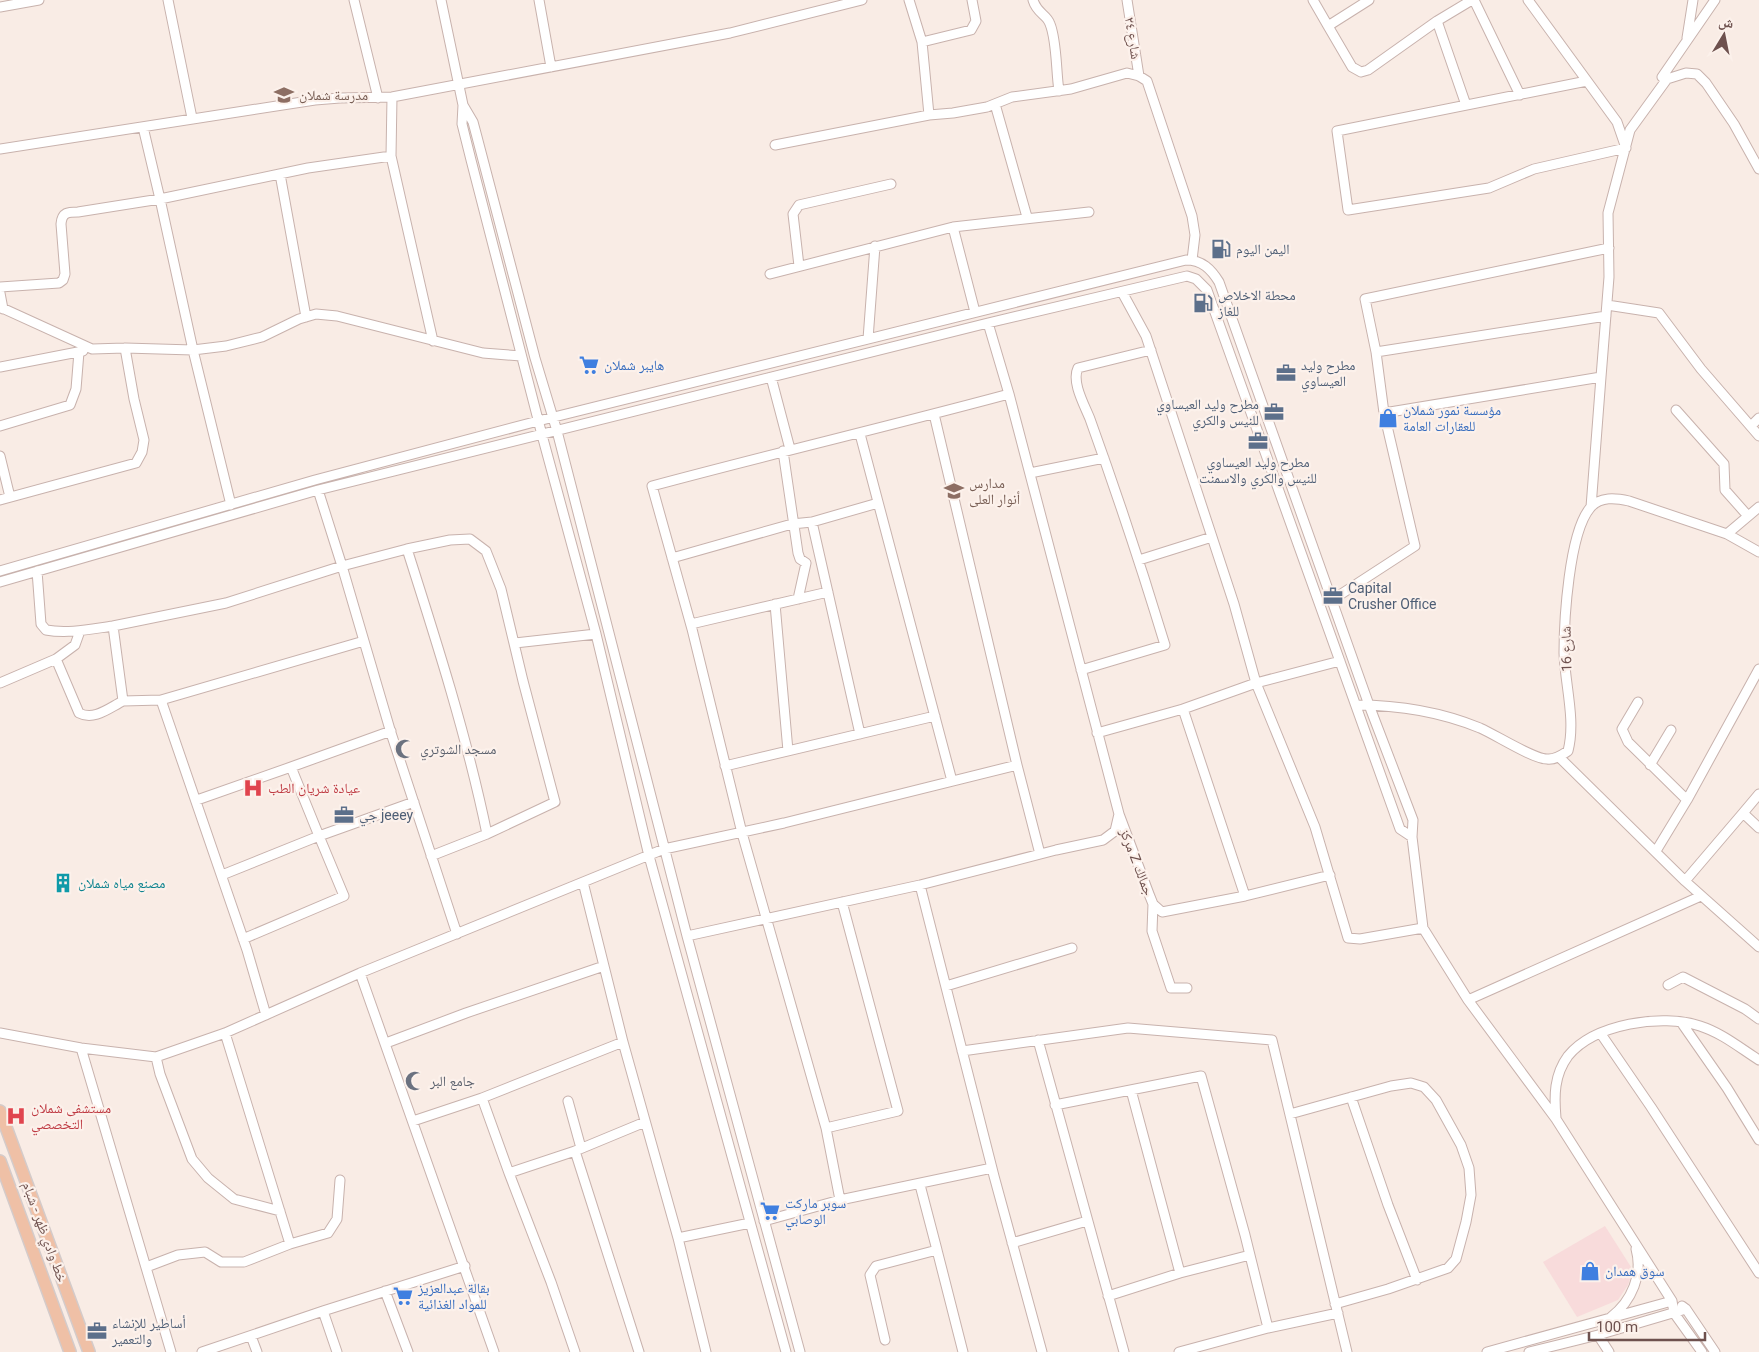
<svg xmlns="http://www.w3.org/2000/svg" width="1759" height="1352" viewBox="0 0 1759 1352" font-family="Roboto,'Noto Naskh Arabic',sans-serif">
  <rect width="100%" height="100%" fill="#f9ece5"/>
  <path fill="#f8dbdb" d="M1605 1226 1631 1267V1276L1628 1285 1618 1300 1577 1317 1543 1262Z"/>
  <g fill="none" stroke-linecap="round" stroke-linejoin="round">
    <defs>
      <path id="minor" d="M168 0 192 118
        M354 0 378 98
        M441 0 463 105 462 124 471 160 542 435 596 634 649 856 786 1352
        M539 0 551 67
        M909 0 922 42 929 115
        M1033 0C1037 14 1047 14 1050 24 1057 41 1056 72 1059 91
        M1127 0 1139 76
        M1313 0 1328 26
        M1369 0 1328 26 1352 67 1361 72 1368 70 1437 21 1466 105
        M1474 0 1520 95
        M1528 0 1617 122 1626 148 1534 169 1489 188 1348 210 1337 131 1587 81
        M0 7 39 0
        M1437 21 1472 0
        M1687 38 1693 0
        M922 42 971 30 976 21 972 0
        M1667 79 1662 77 1715 0
        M392 97 391 156 433 341
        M995 104 1027 217
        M463 105 473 122 477 137 535 358 557 431 687 936 800 1352
        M143 127 160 199 193 350 231 505
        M775 145 929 115 953 113 987 107 1012 97 1071 89 1127 73 1139 76 1147 81 1192 216 1195 235 1192 260
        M0 149 315 100 340 98 392 97 730 33 862 0
        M280 174 306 317
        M953 227 975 312
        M799 266 793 214 799 205 891 184
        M770 274 953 227 1089 212
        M0 287 59 283 63 280 65 274 61 224C62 212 68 212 78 212L160 199 308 168 391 156
        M1122 292 1146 336 1234 604 1256 683 1183 709 1245 896 1330 875
        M0 293 3 309
        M1607 305 1659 313 1701 369 1759 436
        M0 307 92 349 125 348 193 350 226 346 262 337 299 319 316 314 337 316 483 353 521 356
        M868 339 875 246
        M1376 352 1365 299 1609 248
        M0 367 83 351
        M771 377 790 449
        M1601 377 1609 277 1608 213 1630 130 1667 79 1686 73 1697 74 1706 83 1734 124 1759 169
        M1676 410 1724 464 1725 490 1748 516
        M1384 413 1376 352 1606 316
        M934 414 1017 765 1040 854
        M0 426 70 405 76 389 79 352
        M1751 426 1759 418
        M860 434 952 781
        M783 451 798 553 800 559 806 563 798 599
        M0 456 10 497
        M1030 473 1104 458
        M318 490 342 566 407 549C437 643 467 737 487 834L431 856
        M0 500 136 463 142 452 144 440 134 399 125 348
        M812 522 878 503
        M1727 534 1759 507
        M407 549 450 540 470 539 486 551 501 589 523 681 555 802 487 834
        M672 558 792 524 812 522 860 734
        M1139 560 1212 537
        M0 571 315 480 538 421 1186 260C1202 260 1211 269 1219 282L1369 705 1413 820 1412 837 1423 928 1468 1000 1556 1119 1672 1301 1674 1313 1702 1352
        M37 571 41 624 46 630C68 634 91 629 113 626
        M0 582 318 490 988 323 1187 276 1196 279 1207 290 1400 829 1412 837
        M1332 600 1415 546 1384 413 1601 377 1591 507
        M775 604 788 751
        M691 624 828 592
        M364 641 391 733 457 934
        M515 643 596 634
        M56 659 79 713C94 721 109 708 123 701
        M1340 661 1256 683 1315 827 1348 938 1360 939 1423 928
        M1081 670 1165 645C1142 569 1117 494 1090 419 1085 406 1071 382 1078 368L1151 350
        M0 683 56 659 75 645 80 631
        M161 700 364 641 342 566 226 603 113 626 123 701 161 700 247 950 266 1015
        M1638 702 1622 729 1628 742 1687 800
        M1356 705C1398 705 1441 712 1480 728 1496 735 1533 759 1547 759 1555 760 1562 755 1568 751 1576 720 1565 685 1564 653 1564 620 1569 533 1590 508 1600 496 1616 498 1629 501L1727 534 1759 552
        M391 731 291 767 319 836 414 802
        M1097 733 1183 709
        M1559 757 1685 881 1759 947
        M1650 765 1671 730
        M725 766 935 716
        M1759 794 1743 813 1759 828
        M197 800 291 767
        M1119 814 1149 894 1153 904 1162 912 1245 896
        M1656 851 1687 800 1759 669
        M222 875 319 836 344 896 243 939
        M1685 881 1743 813
        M920 885 994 1176 1042 1352
        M842 902 898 1111 826 1128 742 833 692 629 652 486C771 454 890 426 1009 394
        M1153 904 1152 931 1171 988H1187
        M687 936 920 885 1056 850 1103 840 1115 831 1119 814 1009 394 988 323
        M604 966 623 1042 678 1238 706 1352
        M360 973 494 1352
        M1668 985 1683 977 1745 1009 1759 1019
        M946 986 1072 948
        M1468 1000 1701 896
        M1681 1022 1727 1088 1759 1140
        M0 1033 81 1048 156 1057 225 1033 360 973 664 849 784 823 1017 765
        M225 1033 290 1244
        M1601 1034 1651 1107 1759 1273
        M1038 1040 1124 1352
        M386 1043 466 1013 604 966 583 882
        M81 1048 171 1352
        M962 1051 1128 1028 1272 1040 1347 1352
        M156 1057 160 1074 192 1159 208 1178 234 1199 280 1211
        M1131 1090 1180 1273 1250 1255
        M1351 1097 1388 1205 1417 1280
        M482 1098 623 1042
        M568 1101 581 1148
        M1055 1105 1201 1076 1245 1235 1268 1328
        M1290 1114 1391 1086 1411 1083 1424 1087 1436 1100 1461 1145 1469 1168 1471 1195 1466 1222 1456 1259 1448 1268 1388 1289 1335 1304
        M1556 1118C1554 1096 1554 1075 1568 1056 1594 1024 1662 1013 1700 1026 1722 1033 1740 1048 1759 1060
        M413 1121 482 1098 509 1173
        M826 1128 840 1200
        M575 1151 645 1122
        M764 1221 840 1200 992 1168
        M678 1238 750 1223
        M1012 1243 1087 1221
        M937 1250 963 1352
        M149 1266 178 1255 205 1252 221 1262H244L290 1244 328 1233 337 1219 340 1180
        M385 1291 408 1352
        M1108 1296 1180 1273
        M1682 1306 1686 1309 1715 1352
        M323 1311 337 1352
        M1611 1317C1632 1301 1643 1274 1636 1249
        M1598 1335 1609 1352
        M251 1336 257 1352
        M885 1340 870 1275 876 1266 937 1250 920 1185
        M202 1352 323 1311 465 1266
        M575 1352 551 1282 509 1173 575 1151 639 1352
        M1179 1352 1268 1328 1338 1313
        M1487 1352 1672 1301
        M1529 1352 1598 1335 1686 1309"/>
      <path id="major" d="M0 1111 89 1352
        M0 1161 70 1352"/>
    </defs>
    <use href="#minor" stroke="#c8b2ad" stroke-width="11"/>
    <use href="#major" stroke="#d4cbca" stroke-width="14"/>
    <use href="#minor" stroke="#fff" stroke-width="9"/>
    <use href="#major" stroke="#efc0a6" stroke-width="11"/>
  </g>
  <defs>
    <symbol id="school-bare" viewBox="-9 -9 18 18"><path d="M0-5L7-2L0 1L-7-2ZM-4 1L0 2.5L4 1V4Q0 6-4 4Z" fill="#8d6e63" stroke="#fcf1eb" stroke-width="2.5" paint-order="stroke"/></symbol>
    <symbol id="fuel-bare" viewBox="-9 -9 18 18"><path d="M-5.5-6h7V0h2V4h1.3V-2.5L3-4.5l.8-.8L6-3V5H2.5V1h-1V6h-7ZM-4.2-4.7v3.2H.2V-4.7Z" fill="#5c6f8a" stroke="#fcf1eb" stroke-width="2.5" paint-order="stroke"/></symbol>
    <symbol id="supermarket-bare" viewBox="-9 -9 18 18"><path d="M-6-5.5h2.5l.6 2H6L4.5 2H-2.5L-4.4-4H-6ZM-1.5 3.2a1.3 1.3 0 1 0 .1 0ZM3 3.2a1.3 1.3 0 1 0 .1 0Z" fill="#3f7fe0" stroke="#fcf1eb" stroke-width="2.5" paint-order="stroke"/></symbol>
    <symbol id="office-bare" viewBox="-9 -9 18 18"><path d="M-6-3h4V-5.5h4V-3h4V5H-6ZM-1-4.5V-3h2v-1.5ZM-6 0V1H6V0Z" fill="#5c6f8a" stroke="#fcf1eb" stroke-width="2.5" paint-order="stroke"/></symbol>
    <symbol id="shop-bare" viewBox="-9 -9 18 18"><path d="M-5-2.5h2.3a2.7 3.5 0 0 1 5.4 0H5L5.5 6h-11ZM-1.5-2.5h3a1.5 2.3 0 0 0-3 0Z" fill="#3f7fe0" stroke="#fcf1eb" stroke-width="2.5" paint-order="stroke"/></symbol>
    <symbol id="mosque-bare" viewBox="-9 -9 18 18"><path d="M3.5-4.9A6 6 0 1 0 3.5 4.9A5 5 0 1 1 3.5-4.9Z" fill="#6b7280" stroke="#fcf1eb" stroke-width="2.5" paint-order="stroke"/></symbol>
    <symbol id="hospital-bare" viewBox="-9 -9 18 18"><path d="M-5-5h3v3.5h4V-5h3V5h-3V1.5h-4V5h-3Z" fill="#e0444e" stroke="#fcf1eb" stroke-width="2.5" paint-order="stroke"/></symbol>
    <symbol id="building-bare" viewBox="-9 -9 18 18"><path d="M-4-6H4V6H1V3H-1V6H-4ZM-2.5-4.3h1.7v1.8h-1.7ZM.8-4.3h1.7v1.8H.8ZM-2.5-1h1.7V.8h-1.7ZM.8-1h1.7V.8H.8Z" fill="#0f9aa8" stroke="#fcf1eb" stroke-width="2.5" paint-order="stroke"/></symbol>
  </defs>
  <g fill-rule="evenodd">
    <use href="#school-bare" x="270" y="81" width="28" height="28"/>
    <use href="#fuel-bare" x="1207" y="235" width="28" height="28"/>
    <use href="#fuel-bare" x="1189" y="289" width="28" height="28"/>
    <use href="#supermarket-bare" x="575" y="351" width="28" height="28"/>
    <use href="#office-bare" x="1272" y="359" width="28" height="28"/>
    <use href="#office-bare" x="1260" y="398" width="28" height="28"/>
    <use href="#shop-bare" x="1374" y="404" width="28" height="28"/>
    <use href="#office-bare" x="1244" y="427" width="28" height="28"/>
    <use href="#school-bare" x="940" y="477" width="28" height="28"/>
    <use href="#office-bare" x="1319" y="582" width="28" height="28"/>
    <use href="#mosque-bare" x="391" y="735" width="28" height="28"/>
    <use href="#hospital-bare" x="239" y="774" width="28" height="28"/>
    <use href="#office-bare" x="330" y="801" width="28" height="28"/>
    <use href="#building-bare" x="49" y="869" width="28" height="28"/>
    <use href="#mosque-bare" x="401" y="1067" width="28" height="28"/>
    <use href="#hospital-bare" x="2" y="1102" width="28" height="28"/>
    <use href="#supermarket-bare" x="756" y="1197" width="28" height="28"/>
    <use href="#shop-bare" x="1576" y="1257" width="28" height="28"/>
    <use href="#supermarket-bare" x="389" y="1282" width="28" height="28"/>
    <use href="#office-bare" x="83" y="1317" width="28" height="28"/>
  </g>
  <g text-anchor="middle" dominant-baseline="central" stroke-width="4.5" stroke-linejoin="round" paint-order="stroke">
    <g font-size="14" fill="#6e514e" stroke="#fcf1eb">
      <text transform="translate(1133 38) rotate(81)">شارع ٢٤</text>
      <text transform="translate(1566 649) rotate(-91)">شارع 16</text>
      <text transform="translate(1137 862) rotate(69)">مركز Z جمالك</text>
      <text transform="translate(45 1232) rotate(70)">خط وادي ظهر - شبام</text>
    </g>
    <g font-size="14" fill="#785e54" stroke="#fcf1eb" text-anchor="start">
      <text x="299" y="95">مدرسة شملان</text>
      <text x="969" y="483">مدارس<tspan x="969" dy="16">أنوار العلى</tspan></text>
    </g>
    <g font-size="14" fill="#4e5e75" stroke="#fcf1eb" text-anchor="start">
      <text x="1236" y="249">اليمن اليوم</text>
      <text x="1218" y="295">محطة الاخلاص<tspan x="1218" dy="16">للغاز</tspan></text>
      <text x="1301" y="365">مطرح وليد<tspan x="1301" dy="16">العيساوي</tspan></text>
      <text x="1259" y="404" text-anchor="end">مطرح وليد العيساوي<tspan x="1259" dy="16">للنيس والكري</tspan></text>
      <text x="1258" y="462" text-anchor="middle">مطرح وليد العيساوي<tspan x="1258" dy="16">للنيس والكري والاسمنت</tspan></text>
      <text x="1348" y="588">Capital<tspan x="1348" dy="16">Crusher Office</tspan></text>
      <text x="359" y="815">جي jeeey</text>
      <text x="112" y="1323">أساطير للإنشاء<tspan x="112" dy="16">والتعمير</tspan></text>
    </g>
    <g font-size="14" fill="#366cbe" stroke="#fcf1eb" text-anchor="start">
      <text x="604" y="365">هايبر شملان</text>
      <text x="1403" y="410">مؤسسة نمور شملان<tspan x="1403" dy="16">للعقارات العامة</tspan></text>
      <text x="785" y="1203">سوبر ماركت<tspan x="785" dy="16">الوصابي</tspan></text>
      <text x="1605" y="1271">سوق همدان</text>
      <text x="418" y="1288">بقالة عبدالعزيز<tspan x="418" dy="16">للمواد الغذائية</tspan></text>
    </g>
    <g font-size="14" fill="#5b616d" stroke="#fcf1eb" text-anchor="start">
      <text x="420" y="749">مسجد الشوتري</text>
      <text x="430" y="1081">جامع البر</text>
    </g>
    <g font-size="14" fill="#be3a42" stroke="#fcf1eb" text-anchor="start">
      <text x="268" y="788">عيادة شريان الطب</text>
      <text x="31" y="1108">مستشفى شملان<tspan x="31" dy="16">التخصصي</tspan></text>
    </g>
    <g font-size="14" fill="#0d838f" stroke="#fcf1eb" text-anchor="start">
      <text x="78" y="883">مصنع مياه شملان</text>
    </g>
  </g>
  <g transform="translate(1724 35) rotate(10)" stroke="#fcf1eb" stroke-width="4" paint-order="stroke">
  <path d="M0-4L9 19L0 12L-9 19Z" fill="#6e514e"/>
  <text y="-8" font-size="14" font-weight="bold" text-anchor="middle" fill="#6e514e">ش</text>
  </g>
  <path d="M1589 1332v8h116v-8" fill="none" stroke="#6e514e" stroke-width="2.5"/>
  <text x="1596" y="1332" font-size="15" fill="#6e514e" stroke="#fcf1eb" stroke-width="4" paint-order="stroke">100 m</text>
</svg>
